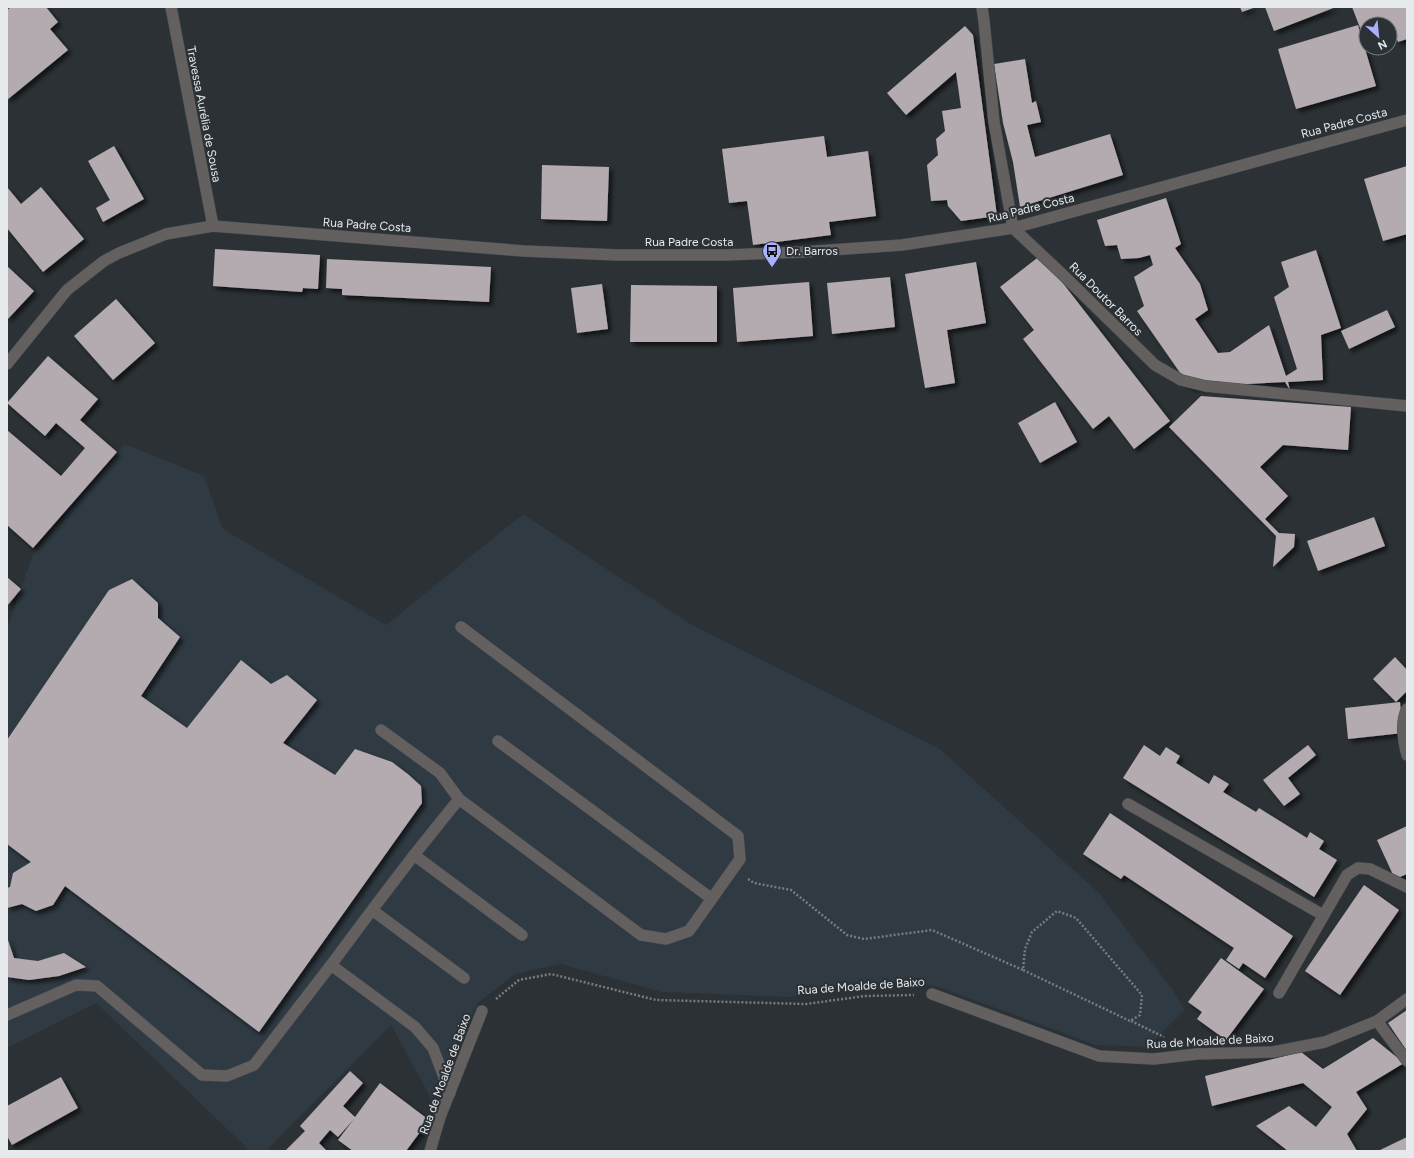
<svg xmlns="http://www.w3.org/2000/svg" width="1414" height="1158" viewBox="0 0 1414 1158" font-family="Figtree,sans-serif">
  <defs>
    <filter id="shadow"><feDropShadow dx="3.5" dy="3.5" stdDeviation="2" flood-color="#0009"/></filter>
  </defs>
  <rect width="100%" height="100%" fill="#2b3135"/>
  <path fill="#2f3a43" d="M125 444 204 476 223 529 386 625 523 514 692 625 940 749 1099 893 1172 989 1185 1010 1147 1047 1096 1045 939 987 902 981 790 997 661 992 561 964 515 974 478 1003 432 1100 391 1025 266 1151H250L96 1003 7 1048V628L33 554Z"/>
  <path fill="#b3abaf" filter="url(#shadow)" d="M11 7H46L58 22 50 29 68 50 7 100V10Z
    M1240 7H1256L1242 12Z
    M1265 7H1336L1274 31Z
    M1352 7H1407V39L1398 42 1392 27 1390 28V24H1366V37L1364 38Z
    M1358 25 1376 86 1296 109 1278 49Z
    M965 26 973 35 997 216 961 221 948 206 947 200 931 201 927 165 938 155 936 139 945 131 942 111 961 108 956 72 906 115 887 93Z
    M1025 59 1032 103 1036 101 1041 122 1027 125 1035 157 1110 134 1123 175 1020 207 1013 162 1003 123 994 64Z
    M824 136 827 157 868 151 876 216 829 222 831 235 753 245 747 201 729 203 722 149Z
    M114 146 144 199 103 222 96 208 110 200 88 161Z
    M542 165 609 167 607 221 541 219Z
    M1407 166V234L1383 241 1364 179Z
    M7 187 21 204 41 187 84 239 43 272 7 228Z
    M1166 198 1181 244 1175 248 1200 284 1208 310 1195 319 1218 353 1230 352 1269 325 1286 376 1297 369 1274 297 1289 287 1281 262 1316 250 1341 328 1321 335 1323 380 1288 382 1290 390 1285 382 1190 387 1137 311 1144 306 1134 277 1153 265 1150 255 1139 258 1121 259 1117 245 1105 246 1097 220Z
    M215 249 320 255 318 289 303 288 302 292 213 286Z
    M1041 255 1170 421 1134 449 1109 416 1093 429 1023 339 1034 330 1000 287Z
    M327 259 491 267 489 302 342 295V289L326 288Z
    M976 262 986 323 947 330 955 383 925 388 905 274Z
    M7 266 34 291 7 320Z
    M890 277 895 327 832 334 827 283Z
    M809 282 813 336 737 342 733 288Z
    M602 284 608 329 577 333 571 288Z
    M631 285 717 286V342H630Z
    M116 299 155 343 113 380 74 336Z
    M1387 310 1395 327 1349 349 1341 331Z
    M48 356 98 399 80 420 117 452 33 548 7 525V430L61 476 85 448 56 423 45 436 7 403Z
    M1201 396 1351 407 1348 450 1283 445 1260 467 1288 496 1265 519 1279 533 1295 534 1294 547 1273 567 1276 536 1169 427Z
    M1055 402 1077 442 1040 463 1018 423Z
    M1374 517 1385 546 1318 571 1307 541Z
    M7 577 21 589 7 606Z
    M132 579 158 603V618L180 637 141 696 187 728 241 660 271 684 287 675 317 700 283 743 335 775 355 749 392 762 409 775 421 786 422 803 259 1032 65 886 53 905 36 911 22 904 7 908V888L10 887 13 873 31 862 7 844V740L109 590Z
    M1395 657 1407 670V691L1396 702 1373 679Z
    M1400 702 1403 733 1348 739 1345 708Z
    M1144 745 1160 756 1166 747 1180 756 1176 763 1209 784 1214 775 1229 784 1223 792 1256 812 1259 808 1307 838 1310 832 1324 841 1319 849 1337 860 1314 897 1123 778Z
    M1308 745 1316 755 1288 778 1300 794 1284 806 1263 780Z
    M1110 813 1293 936 1265 978 1243 963 1239 969 1226 960 1234 948 1124 875 1121 879 1083 854Z
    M1407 826V874L1395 879 1377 840Z
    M1364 885 1399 910 1340 995 1305 971Z
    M7 937 14 958 38 961 64 953 86 967 59 976 29 980 7 977Z
    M1221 958 1264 989 1226 1040 1197 1019 1202 1012 1188 1002Z
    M1407 1010V1051L1388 1023Z
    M1373 1038 1404 1063 1356 1092 1367 1109 1347 1134 1357 1151H1288L1256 1126 1289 1106 1316 1127 1332 1107 1303 1083 1212 1106 1205 1076 1301 1052 1323 1069Z
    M350 1071 363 1083 343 1106 355 1117 380 1083 429 1120 406 1151H353L338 1140 354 1119 338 1137 330 1130 319 1143 327 1151H285L305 1131 300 1126Z
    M61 1077 78 1108 12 1145 7 1136V1106Z
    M1407 1137V1151H1378Z"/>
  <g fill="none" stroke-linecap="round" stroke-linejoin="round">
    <defs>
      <path id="service" d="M381 730 440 773 459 799
        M498 741 712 899
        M414 855 459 799 641 935 666 939 689 931 740 859 738 836 461 627
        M372 910 414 855 522 935
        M331 965 372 910 464 978
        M7 1015 76 985 97 986 202 1075 227 1076 254 1065 331 965 415 1027 433 1048 450 1093"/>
      <path id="minor" d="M171 7 213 226
        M982 7 984 21 994 122 1013 228 1061 273 1155 365 1181 380 1205 386 1407 406
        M1407 709C1400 723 1403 740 1407 755
        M1128 804 1323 915
        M1279 993 1347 875 1358 868 1370 869 1407 887
        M932 994 1099 1056 1154 1059 1197 1054 1273 1052 1325 1042 1377 1021 1407 999
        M1377 1021 1407 1061
        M430 1151 440 1117 482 1011"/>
      <path id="tertiary" d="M7 364 67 290 104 261 119 253 166 234 213 226 524 251 617 255H726L802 252 902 245 1013 228 1407 120"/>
    </defs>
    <use href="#service" stroke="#494f52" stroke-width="12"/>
    <use href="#minor" stroke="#494f52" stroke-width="12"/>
    <use href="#tertiary" stroke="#494f52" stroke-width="12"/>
    <path stroke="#777c80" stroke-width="2.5" stroke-dasharray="2 2" stroke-linecap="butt" d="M748 879 754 883 791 890 847 935 864 939 932 930 1023 970 1025 949 1032 932 1057 911 1076 918 1142 995 1140 1015 1130 1021 1023 970
      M496 999 519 980 551 974 656 1000 806 1004 865 996 914 995
      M1131 1021 1164 1037"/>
    <use href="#service" stroke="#646060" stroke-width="11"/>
    <use href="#minor" stroke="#646060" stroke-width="11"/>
    <use href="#tertiary" stroke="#646060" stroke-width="11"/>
  </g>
  <defs>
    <symbol id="bus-pin" viewBox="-11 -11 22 30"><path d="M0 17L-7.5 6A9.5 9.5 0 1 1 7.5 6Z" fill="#a8b0fc" stroke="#2b3135"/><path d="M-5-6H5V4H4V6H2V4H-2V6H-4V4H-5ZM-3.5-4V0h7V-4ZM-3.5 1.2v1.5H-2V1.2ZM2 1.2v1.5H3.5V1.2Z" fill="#111"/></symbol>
  </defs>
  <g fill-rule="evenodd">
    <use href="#bus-pin" x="761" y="240" width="22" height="30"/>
  </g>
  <g text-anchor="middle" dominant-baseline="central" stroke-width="4" stroke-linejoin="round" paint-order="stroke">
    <g font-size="12" fill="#e6eaed" stroke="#2b3135">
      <text transform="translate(204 114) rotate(79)">Travessa Aurélia de Sousa</text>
      <text transform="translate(1344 123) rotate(-15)">Rua Padre Costa</text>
      <text transform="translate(1031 208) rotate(-14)">Rua Padre Costa</text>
      <text transform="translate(367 225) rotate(4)">Rua Padre Costa</text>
      <text x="689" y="242">Rua Padre Costa</text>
      <text transform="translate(1106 299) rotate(45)">Rua Doutor Barros</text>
      <text transform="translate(861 986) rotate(-4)">Rua de Moalde de Baixo</text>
      <text transform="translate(1210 1041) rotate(-3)">Rua de Moalde de Baixo</text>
      <text transform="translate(445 1074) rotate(-70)">Rua de Moalde de Baixo</text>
    </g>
    <g font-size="12" fill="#e6eaed" stroke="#2b3135" text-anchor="start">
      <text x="786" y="251">Dr. Barros</text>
    </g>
  </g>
  <rect width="1414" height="1158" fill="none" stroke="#e6eaed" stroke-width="16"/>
  <g transform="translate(1378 36) rotate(153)"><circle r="19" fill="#2b3135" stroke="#767b7f"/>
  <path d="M0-3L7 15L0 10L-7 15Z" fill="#a8b0fc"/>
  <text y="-6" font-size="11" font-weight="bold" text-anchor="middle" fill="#e6eaed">N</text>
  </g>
</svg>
